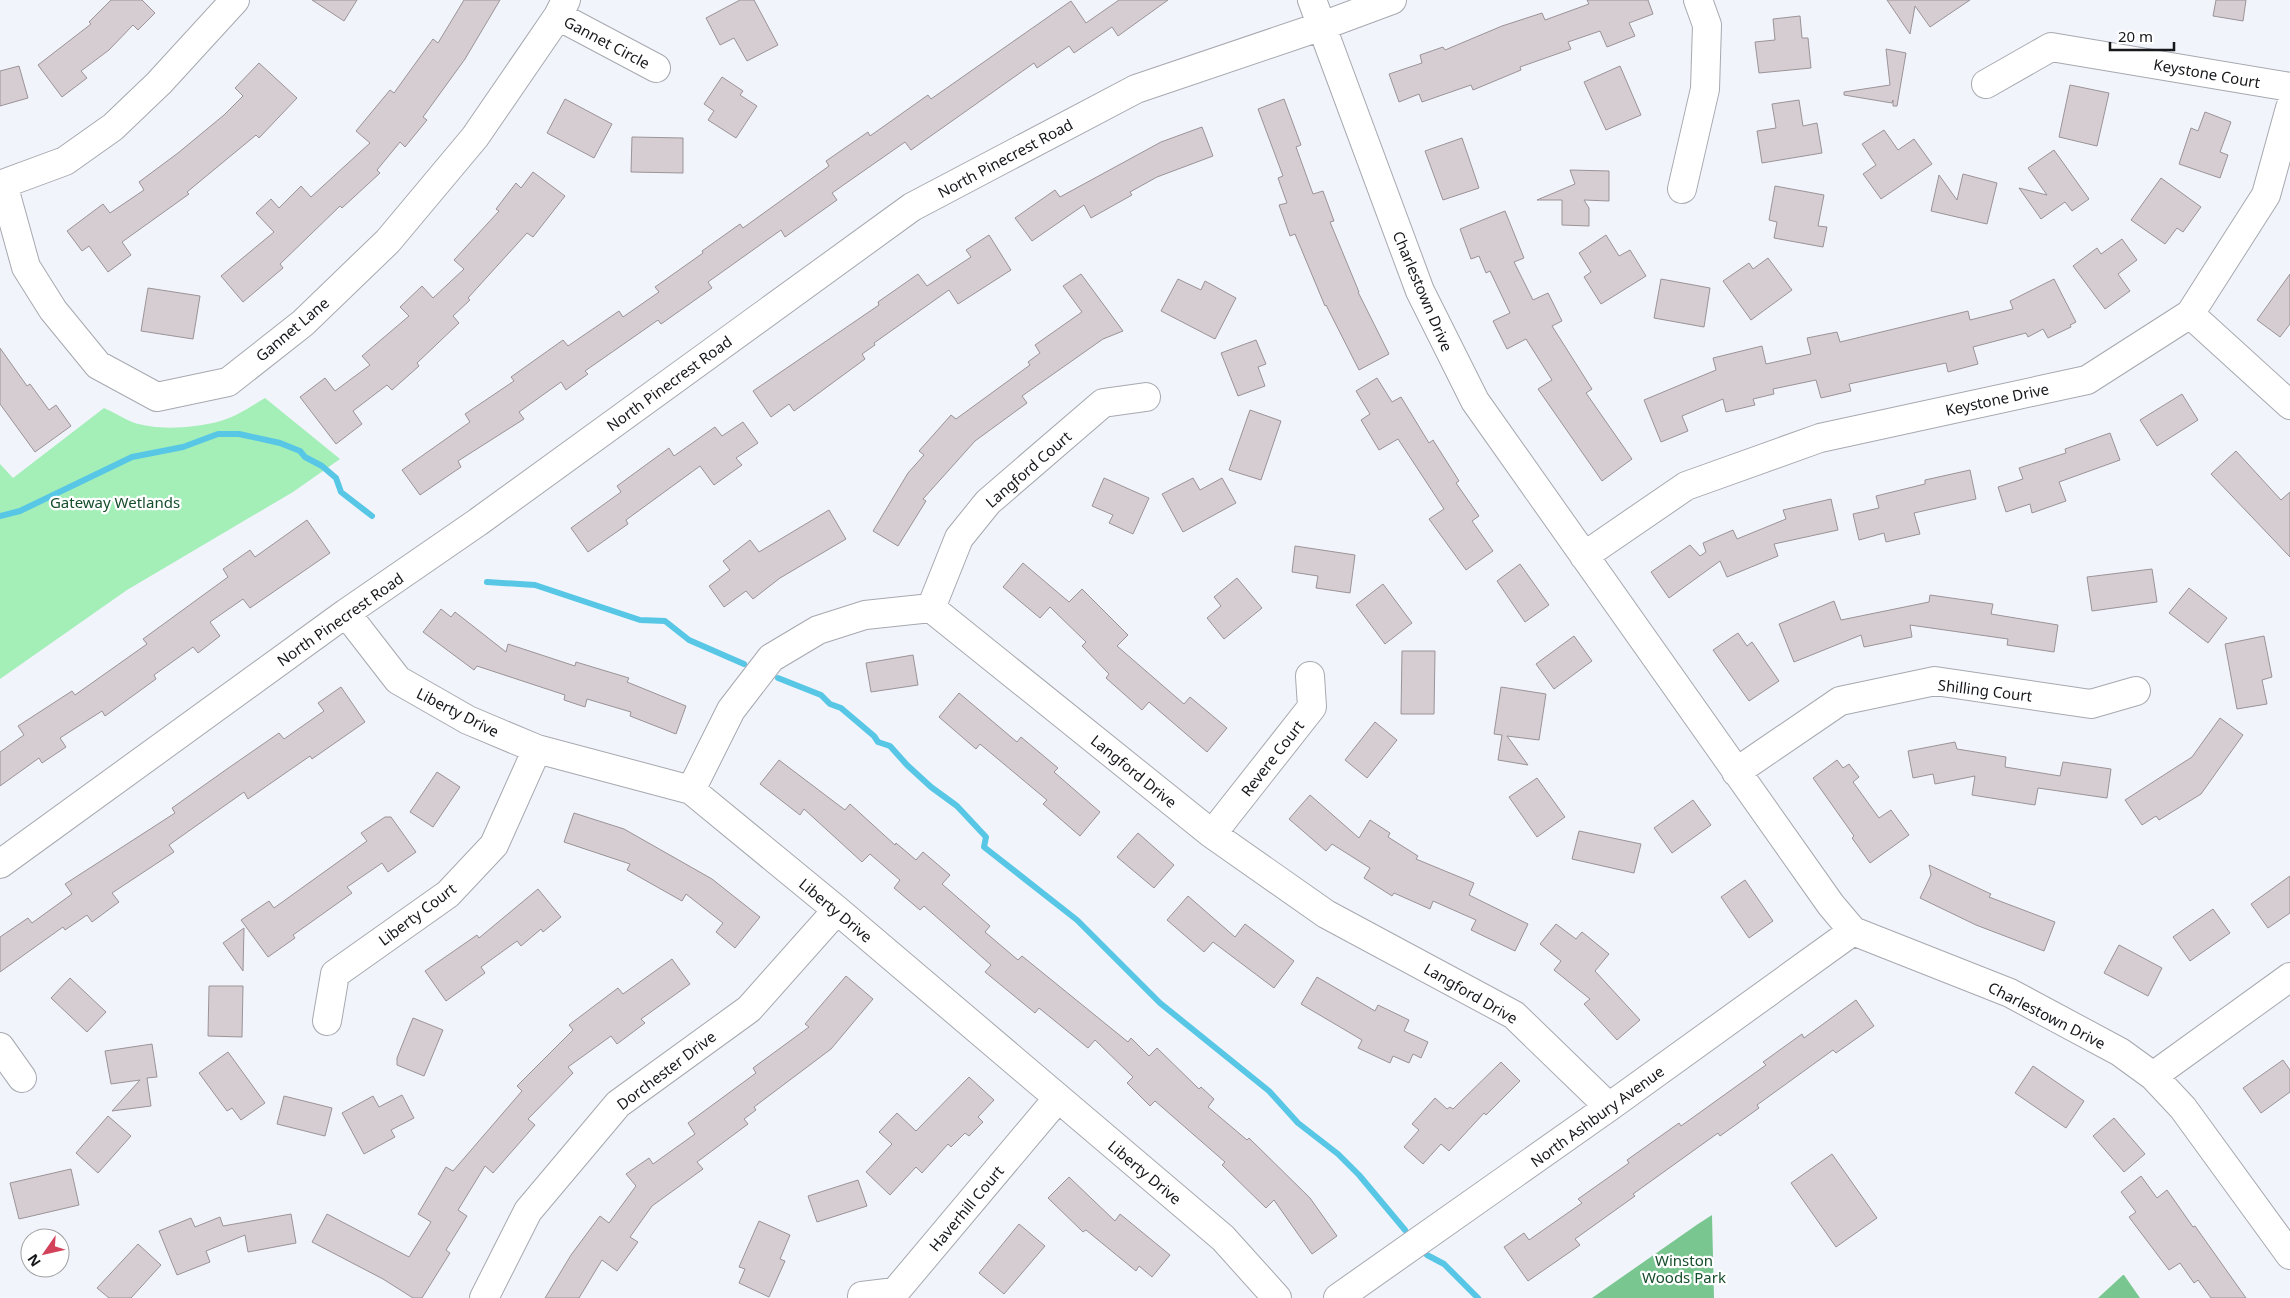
<svg xmlns="http://www.w3.org/2000/svg" width="2290" height="1298" viewBox="0 0 2290 1298" font-family="'Noto Sans',sans-serif">
  <rect width="100%" height="100%" fill="#f1f4fb"/>
  <path fill="#a4eeb8" d="M265 398 340 459 293 492 127 590 0 679V464L13 478 104 408C113 412 123 418 132 422 157 431 192 428 217 422 234 418 250 407 265 398Z"/>
  <path fill="#79c690" d="M1712 1215 1714 1298H1592L1698 1224Z
    M2124 1275 2140 1298H2098L2123 1275Z"/>
  <g fill="none" stroke-linecap="round" stroke-linejoin="round">
    <path stroke="#58c7e6" stroke-width="6" d="M0 516 20 511 132 457 183 447 218 434H239L280 443 300 451 305 457 322 466 336 478 341 492 372 516
      M487 582 535 585 640 620 665 621 689 640 744 664
      M778 678 821 695 830 704 841 708 874 736 878 742 890 746 907 765 931 787 957 806 986 837 984 847 1077 920 1160 1003 1269 1091 1298 1123 1338 1154 1359 1175 1405 1230
      M1427 1255 1444 1264 1478 1298"/>
  </g>
  <path fill="#d5cdd1" stroke="#9b9397" d="M111 0H142L155 13 138 30 133 25 109 50 81 71 87 78 62 97 38 65 91 24 89 22Z
    M312 0H357L344 21Z
    M464 0H500L465 59 423 117 427 120 405 147 400 142 377 170 380 173 342 208 340 206 280 264 283 268 243 302 221 276 274 232 256 213 271 199 279 208 301 186 311 197 370 143 356 131 390 90 394 93 433 39 438 43Z
    M740 0H754L778 45 747 61 734 38 720 45 706 18Z
    M1119 0H1168L1118 36 1112 27 1074 53 1069 46 1037 68 1034 63 911 150 905 142 832 193 837 200 785 237 781 230 708 282 712 288 661 324 658 320 585 371 588 374 566 390 561 382 519 412 524 419 458 461 461 467 420 495 402 470 470 422 465 414 514 381 511 377 563 340 568 346 619 311 623 317 659 292 655 287 703 253 702 251 740 224 743 228 829 166 826 161 868 132 870 136 928 95 931 99 1071 1 1086 23Z
    M1587 0H1648L1653 14 1629 23 1635 36 1607 47 1600 31 1568 42 1571 49 1520 67 1521 70 1473 90 1471 85 1422 102 1419 94 1399 102 1389 74 1422 63 1420 55 1443 47 1445 50 1502 26 1542 13 1545 20 1589 4Z
    M1887 0H1970L1930 27 1915 6 1910 34Z
    M2216 0H2246L2243 21 2213 16Z
    M1800 16 1802 38H1808L1811 68 1759 73 1755 42 1775 40 1773 19Z
    M1886 49 1906 53 1897 106H1893V100L1892 103 1844 95V92L1890 85Z
    M259 63 297 98 259 138 256 135 187 192 189 194 122 242 131 255 108 272 89 246 82 251 67 231 103 204 110 213 144 190 139 182 178 153 224 115 243 96 235 88Z
    M19 66 28 98 0 106V71Z
    M1620 66 1641 115 1606 130 1584 82Z
    M722 77 743 91 740 95 757 106 736 138 708 120 714 111 704 104Z
    M2070 85 2109 93 2097 146 2059 137Z
    M565 99 612 124 594 158 547 133Z
    M1284 99 1301 145 1296 147 1313 194 1323 191 1334 221 1330 222 1359 292H1358L1389 354 1359 370 1326 305 1325 306 1295 234 1290 236 1279 205 1287 203 1278 178 1283 176 1258 109Z
    M1799 100 1803 126 1817 123 1822 153 1762 163 1757 131 1776 128 1772 104Z
    M2205 112 2231 122 2220 152 2228 155 2220 178 2179 164 2191 128 2198 131Z
    M1202 127 1213 156 1157 177 1130 192 1132 195 1091 218 1084 205 1032 241 1015 218 1055 190 1060 197 1161 142Z
    M1884 130 1898 150 1914 139 1932 164 1881 199 1863 174 1876 165 1862 144Z
    M632 137 683 138V173L631 172Z
    M1462 138 1479 188 1443 200 1425 151Z
    M2054 150 2089 199 2072 211 2065 202 2041 219 2019 188 2047 195 2028 168Z
    M1570 170 1609 171V201L1584 200 1589 208V226L1562 225V200H1537L1575 184Z
    M533 172 565 196 533 237 527 233 468 298 470 300 453 316 459 323 417 363 419 366 392 390 387 385 353 411 362 424 336 444 300 397 325 378 335 391 370 365 362 356 409 316 400 307 422 286 433 298 464 269 454 260 499 211 496 209 516 183 521 188Z
    M1963 174 1997 183 1987 224 1931 211 1939 175 1957 200Z
    M2161 178 2201 207 2183 232 2177 228 2165 244 2131 220Z
    M1775 186 1824 195 1818 226 1827 227 1823 247 1774 238 1777 222 1769 220Z
    M1505 211 1524 258 1514 262 1533 300 1548 293 1562 321 1552 326 1592 389 1586 393 1632 459 1602 481 1538 389 1552 380 1526 339 1507 349 1493 321 1510 313 1490 271 1486 273 1479 256 1471 259 1460 229Z
    M989 235 1011 270 958 304 949 290 874 343 875 345 862 354 865 359 808 401 794 411 789 404 771 417 753 391 879 305 878 302 918 274 927 286 971 257 966 250Z
    M1606 235 1619 256 1630 250 1646 276 1601 304 1584 277 1591 272 1579 253Z
    M2122 239 2137 260 2118 274 2130 291 2105 309 2073 266 2097 248 2101 254Z
    M1768 258 1792 290 1751 320 1723 281 1749 263 1753 269Z
    M1081 274 1123 331 1103 339 1022 396 1027 403 975 441 923 499 926 501 898 546 873 531 908 473 924 455 919 451 951 415 956 419 1030 365 1028 362 1040 353 1035 345 1082 312 1063 286Z
    M2290 274V324L2280 337 2257 320Z
    M1178 279 1201 290 1205 281 1236 298 1215 339 1161 311Z
    M1661 279 1710 288 1704 327 1654 318Z
    M2054 279 2076 322 2070 325 2071 327 2048 338 2043 329 2028 337 2026 333 1973 347 1978 364 1948 372 1946 363 1849 384 1851 391 1821 398 1816 380 1773 389 1774 394 1753 399 1755 405 1726 412 1723 399 1682 416 1688 431 1661 442 1644 400 1716 370 1713 358 1762 346 1766 364 1811 354 1807 338 1837 332 1840 342 1968 311 1970 320 2013 309 2010 301Z
    M148 288 200 296 193 339 141 331Z
    M1256 340 1266 364 1258 367 1265 386 1238 396 1221 353Z
    M0 348 27 386 30 384 49 410 56 405 71 426 35 452 0 404Z
    M1377 378 1392 402 1401 397 1429 443 1433 440 1459 481 1456 483 1479 516 1472 521 1493 551 1466 570 1429 519 1444 509 1398 439 1379 450 1361 420 1370 414 1356 391Z
    M2182 394 2198 420 2157 446 2140 420Z
    M1250 410 1281 421 1261 480 1229 470Z
    M743 422 758 443 736 458 742 465 714 485 700 466 626 520 628 524 588 552 571 528 621 492 617 486 669 448 674 456 715 427 722 436Z
    M2110 433 2120 460 2059 482 2066 501 2032 513 2030 504 2006 512 1998 487 2023 479 2019 468 2066 453 2065 449Z
    M2236 451 2281 500 2290 492V557L2211 474Z
    M1970 470 1976 499 1914 513 1920 534 1886 542 1884 533 1859 540 1853 514 1879 508 1876 496 1925 484V480Z
    M1104 478 1149 498 1133 534 1109 523 1113 515 1092 506Z
    M1193 478 1200 490 1222 478 1236 503 1183 532 1162 494Z
    M1831 499 1838 530 1774 544 1778 556 1727 577 1720 561 1669 598 1651 572 1690 545 1700 556 1706 552 1703 543 1733 530 1737 539 1786 519 1783 510Z
    M829 510 846 539 780 578 753 599 746 591 724 607 709 586 730 570 723 561 750 540 759 552Z
    M307 520 330 553 250 608 243 599 210 622 220 636 198 653 193 647 154 675 156 679 105 716 102 711 60 738 66 747 42 763 39 758 0 786V752L24 735 18 726 72 691 75 695 147 644 143 639 228 577 223 569 250 550 255 557Z
    M1295 546 1355 555 1350 593 1316 588 1318 576 1292 572Z
    M1023 563 1069 602 1082 589 1128 635 1117 646 1184 704 1190 697 1227 728 1207 752 1149 702 1142 710 1106 678 1109 674 1082 646 1086 642 1050 607 1040 618 1003 587Z
    M1520 564 1549 605 1525 622 1497 581Z
    M2152 569 2157 602 2092 611 2087 577Z
    M1237 578 1262 608 1224 639 1207 618 1221 606 1214 597Z
    M1383 584 1412 623 1385 644 1356 605Z
    M2189 588 2227 618 2208 643 2169 613Z
    M1930 595 1993 604 1991 614 2058 625 2054 652 2007 645 2008 639 1910 625 1912 637 1864 647 1861 635 1794 662 1779 624 1834 601 1841 620 1929 602Z
    M441 609 451 617 455 612 506 652 508 644 575 666 576 662 629 678 627 682 686 706 676 734 630 716 631 712 587 699 585 707 564 700 565 695 477 666 474 670 423 632Z
    M1738 633 1747 646 1752 642 1779 681 1749 701 1713 650Z
    M1574 636 1592 661 1554 689 1536 664Z
    M2264 636 2272 677 2262 680 2267 704 2237 709 2225 644Z
    M1402 651H1435L1434 714H1401Z
    M913 655 918 685 871 692 866 663Z
    M341 687 365 722 312 759 310 756 248 799 244 792 169 845 174 852 112 893 119 902 92 922 87 915 65 930 63 927 0 972V937L28 918 32 923 72 894 65 884 175 813 172 808 227 769 279 733 284 739 324 711 318 703Z
    M1501 687 1546 694 1539 740 1507 736 1528 765 1498 760 1502 735 1494 734Z
    M959 693 1017 742 1021 737 1058 768 1054 772 1100 812 1080 836 1043 804 1047 800 980 744 976 749 939 717Z
    M2220 718 2243 735 2201 794 2159 820 2156 816 2142 825 2125 800 2192 757Z
    M1375 722 1397 740 1367 778 1345 760Z
    M1955 742 1957 749 2006 757 2005 767 2060 776 2063 762 2111 769 2107 798 2038 788 2035 805 1972 795 1975 776 1935 784 1933 774 1913 778 1908 751Z
    M779 760 845 810 850 804 895 845 896 843 916 860 923 852 950 875 942 884 990 926 985 932 1018 960 1022 956 1128 1042 1131 1038 1149 1056 1157 1048 1199 1089 1201 1087 1214 1099 1208 1107 1247 1140 1249 1138 1310 1198 1337 1236 1312 1254 1274 1200 1266 1208 1222 1165 1225 1162 1155 1101 1150 1106 1127 1083 1133 1077 1095 1040 1088 1048 1039 1008 1035 1013 985 972 991 965 924 906 920 910 894 888 900 880 870 854 862 862 804 809 800 815 760 784Z
    M1837 760 1843 768 1849 764 1859 777 1853 782 1879 818 1891 810 1909 835 1870 863 1852 838 1854 836 1813 778Z
    M437 772 460 787 433 827 410 812Z
    M1537 778 1565 817 1537 837 1509 797Z
    M1310 795 1359 838 1370 820 1390 833 1388 837 1418 856 1416 859 1474 883 1469 895 1528 924 1515 951 1471 930 1476 920 1433 901 1430 909 1394 893 1392 896 1364 878 1370 868 1332 844 1326 851 1289 819Z
    M1693 800 1711 825 1672 853 1654 828Z
    M574 813 624 829 712 879 760 917 735 948 716 932 723 923 686 894 682 901 627 870 630 864 564 842Z
    M385 817H391L416 852 388 872 382 863 347 887 352 893 293 935 295 938 268 957 241 920 269 901 274 908 345 857 367 841 361 833Z
    M1579 831 1641 844 1634 873 1572 859Z
    M1138 833 1174 865 1154 888 1117 857Z
    M1929 865 1991 894 1989 897 2055 922 2044 951 1976 925 1920 898 1931 875Z
    M2290 876V913L2268 928 2251 904Z
    M1745 880 1773 921 1749 938 1721 897Z
    M538 889 561 917 543 932 541 929 521 946 517 941 481 967 485 973 446 1001 425 971 477 935 479 938Z
    M1188 896 1235 937 1245 924 1294 961 1274 988 1213 942 1204 952 1167 920Z
    M2213 909 2230 933 2190 961 2173 937Z
    M1556 924 1576 939 1582 932 1609 954 1595 971 1640 1020 1617 1040 1584 1004 1590 999 1554 970 1561 961 1540 944Z
    M244 928 243 971 223 943Z
    M2119 945 2162 968 2148 996 2104 973Z
    M672 959 690 984 641 1019 645 1023 617 1044 611 1036 568 1067 573 1073 528 1119 535 1125 493 1173 485 1166 458 1210 467 1216 446 1250 450 1253 422 1298H413L383 1279 312 1242 327 1214 409 1257 431 1222 418 1214 446 1167 453 1171 522 1091 517 1086 573 1030 569 1025 618 988 623 994Z
    M846 976 873 999 831 1049 754 1107 756 1110 744 1119 748 1124 697 1162 703 1169 652 1206 630 1237 638 1242 617 1271 602 1260 579 1298H545L571 1255 600 1216 609 1223 636 1186 626 1174 649 1158 653 1164 695 1134 688 1123 756 1073 753 1068 809 1027 805 1024Z
    M1317 977 1375 1011 1378 1005 1409 1020 1404 1031 1428 1042 1421 1058 1413 1054 1409 1063 1393 1056 1390 1063 1358 1048 1362 1040 1301 1004Z
    M70 978 106 1012 87 1032 51 998Z
    M209 986H243L242 1037 208 1036Z
    M1856 1000 1874 1026 1836 1053 1833 1050 1757 1105 1759 1108 1720 1136 1718 1133 1633 1194 1635 1196 1575 1239 1580 1245 1528 1281 1504 1247 1524 1233 1529 1240 1582 1203 1578 1199 1629 1163 1627 1160 1679 1123 1681 1126 1766 1065 1763 1062 1802 1034 1804 1038Z
    M413 1018 443 1030 424 1076 397 1065V1058Z
    M152 1044 157 1077 147 1078 151 1106 112 1111 140 1080 111 1084 105 1051Z
    M228 1052 265 1103 241 1120 232 1108 227 1111 199 1073Z
    M2283 1060 2290 1070V1092L2261 1113 2243 1088Z
    M1501 1062 1520 1081 1486 1115 1484 1113 1449 1151 1441 1144 1423 1164 1404 1147 1419 1130 1412 1124 1435 1098 1447 1109 1450 1107 1453 1109Z
    M2033 1066 2084 1101 2066 1128 2015 1093Z
    M969 1077 994 1100 978 1117 983 1122 969 1136 965 1133 951 1147 948 1144 922 1173 916 1167 890 1195 866 1172 892 1144 879 1132 897 1113 916 1131Z
    M402 1095 414 1118 391 1130 395 1137 364 1154 342 1113 373 1096 379 1107Z
    M284 1096 332 1108 325 1136 277 1124Z
    M108 1116 131 1136 98 1173 76 1153Z
    M2114 1118 2145 1154 2124 1172 2093 1136Z
    M1832 1154 1877 1218 1836 1247 1791 1183Z
    M71 1169 79 1205 19 1219 10 1183Z
    M2141 1176 2157 1198 2167 1190 2193 1227 2195 1226 2246 1298H2211L2198 1280 2194 1283 2180 1263 2169 1270 2129 1217 2136 1212 2121 1192Z
    M1069 1177 1115 1221 1120 1214 1170 1255 1152 1277 1139 1266 1136 1271 1086 1230 1083 1232 1048 1198Z
    M858 1180 867 1206 817 1222 808 1196Z
    M291 1214 296 1243 248 1252 245 1235 206 1251 210 1262 177 1275 159 1231 191 1218 195 1227 220 1217 223 1226Z
    M759 1221 790 1235 780 1259 785 1261 769 1297 739 1283 745 1269 739 1267Z
    M1019 1224 1045 1246 1004 1294 979 1273Z
    M138 1244 161 1265 131 1298H109L97 1288Z"/>
  <g fill="none" stroke-linecap="round" stroke-linejoin="round">
    <defs>
      <path id="minor" d="M1312 0 1420 291 1475 401 1831 905 1853 931 2010 993 2120 1052 2153 1076 2183 1108 2290 1255
        M558 16 656 68
        M1986 84 2051 47 2290 87
        M3 184 26 267 53 310 98 365 157 397 228 382 303 323 388 241 475 137 558 16 566 0
        M0 185 65 161 113 127 159 83 235 0
        M1682 189 1705 89 1707 25 1698 0
        M2190 314 2290 405
        M1584 556 1686 486 1820 438 2087 380 2190 314 2266 195 2290 108
        M931 608 959 538 988 502 1103 403 1146 397
        M346 613 398 680 468 720 537 749 691 790 837 910 1223 1238 1277 1298
        M1736 772 1840 701 1935 681 2091 704 2136 691
        M691 790 731 710 771 658 818 630 865 615 931 608 1212 834 1326 914 1514 1015 1609 1107
        M1212 834 1312 707 1310 676
        M0 864 346 613 478 522 912 207 1136 89 1322 26 1392 0
        M327 1021 335 974 448 894 494 845 537 749
        M0 1047 22 1078
        M2153 1076 2290 977
        M862 1296 895 1292 1058 1098
        M484 1298 528 1211 618 1104 749 1009 837 910
        M1338 1298 1609 1107 1853 931"/>
    </defs>
    <use href="#minor" stroke="#a6a9af" stroke-width="30"/>
    <use href="#minor" stroke="#fff" stroke-width="28"/>
  </g>
  <g text-anchor="middle" dominant-baseline="central" stroke-width="4.5" stroke-linejoin="round" paint-order="stroke">
    <g font-size="15" fill="#16171a" stroke="#fff">
      <text transform="translate(607 42) rotate(28)">Gannet Circle</text>
      <text transform="translate(2207 73) rotate(10)">Keystone Court</text>
      <text transform="translate(1005 158) rotate(-28)">North Pinecrest Road</text>
      <text transform="translate(1423 291) rotate(67)">Charlestown Drive</text>
      <text transform="translate(292 329) rotate(-40)">Gannet Lane</text>
      <text transform="translate(669 383) rotate(-36)">North Pinecrest Road</text>
      <text transform="translate(1997 399) rotate(-12)">Keystone Drive</text>
      <text transform="translate(1028 469) rotate(-41)">Langford Court</text>
      <text transform="translate(340 619) rotate(-35)">North Pinecrest Road</text>
      <text transform="translate(1985 690) rotate(7)">Shilling Court</text>
      <text transform="translate(458 712) rotate(27)">Liberty Drive</text>
      <text transform="translate(1272 758) rotate(-52)">Revere Court</text>
      <text transform="translate(1134 771) rotate(39)">Langford Drive</text>
      <text transform="translate(836 910) rotate(40)">Liberty Drive</text>
      <text transform="translate(417 914) rotate(-37)">Liberty Court</text>
      <text transform="translate(1471 993) rotate(30)">Langford Drive</text>
      <text transform="translate(2047 1015) rotate(27)">Charlestown Drive</text>
      <text transform="translate(666 1070) rotate(-37)">Dorchester Drive</text>
      <text transform="translate(1597 1116) rotate(-36)">North Ashbury Avenue</text>
      <text transform="translate(1145 1172) rotate(40)">Liberty Drive</text>
      <text transform="translate(966 1208) rotate(-50)">Haverhill Court</text>
    </g>
    <g font-size="15" fill="#164e2b" stroke="#fff">
      <text x="115" y="502">Gateway Wetlands</text>
      <text x="1684" y="1260">Winston<tspan x="1684" dy="17">Woods Park</tspan></text>
    </g>
  </g>
  <g transform="translate(45 1253) rotate(236)"><circle r="24" fill="#ffffff" stroke="#a2a2a3"/>
  <path d="M0-4L9 19L0 12L-9 19Z" fill="#d2425b"/>
  <text y="-8" font-size="14" font-weight="bold" text-anchor="middle" fill="#16171a">N</text>
  </g>
  <path d="M2110 42v8h64v-8" fill="none" stroke="#16171a" stroke-width="2.5"/>
  <text x="2118" y="42" font-size="15" fill="#16171a" stroke="#ffffff" stroke-width="4" paint-order="stroke">20 m</text>
</svg>
